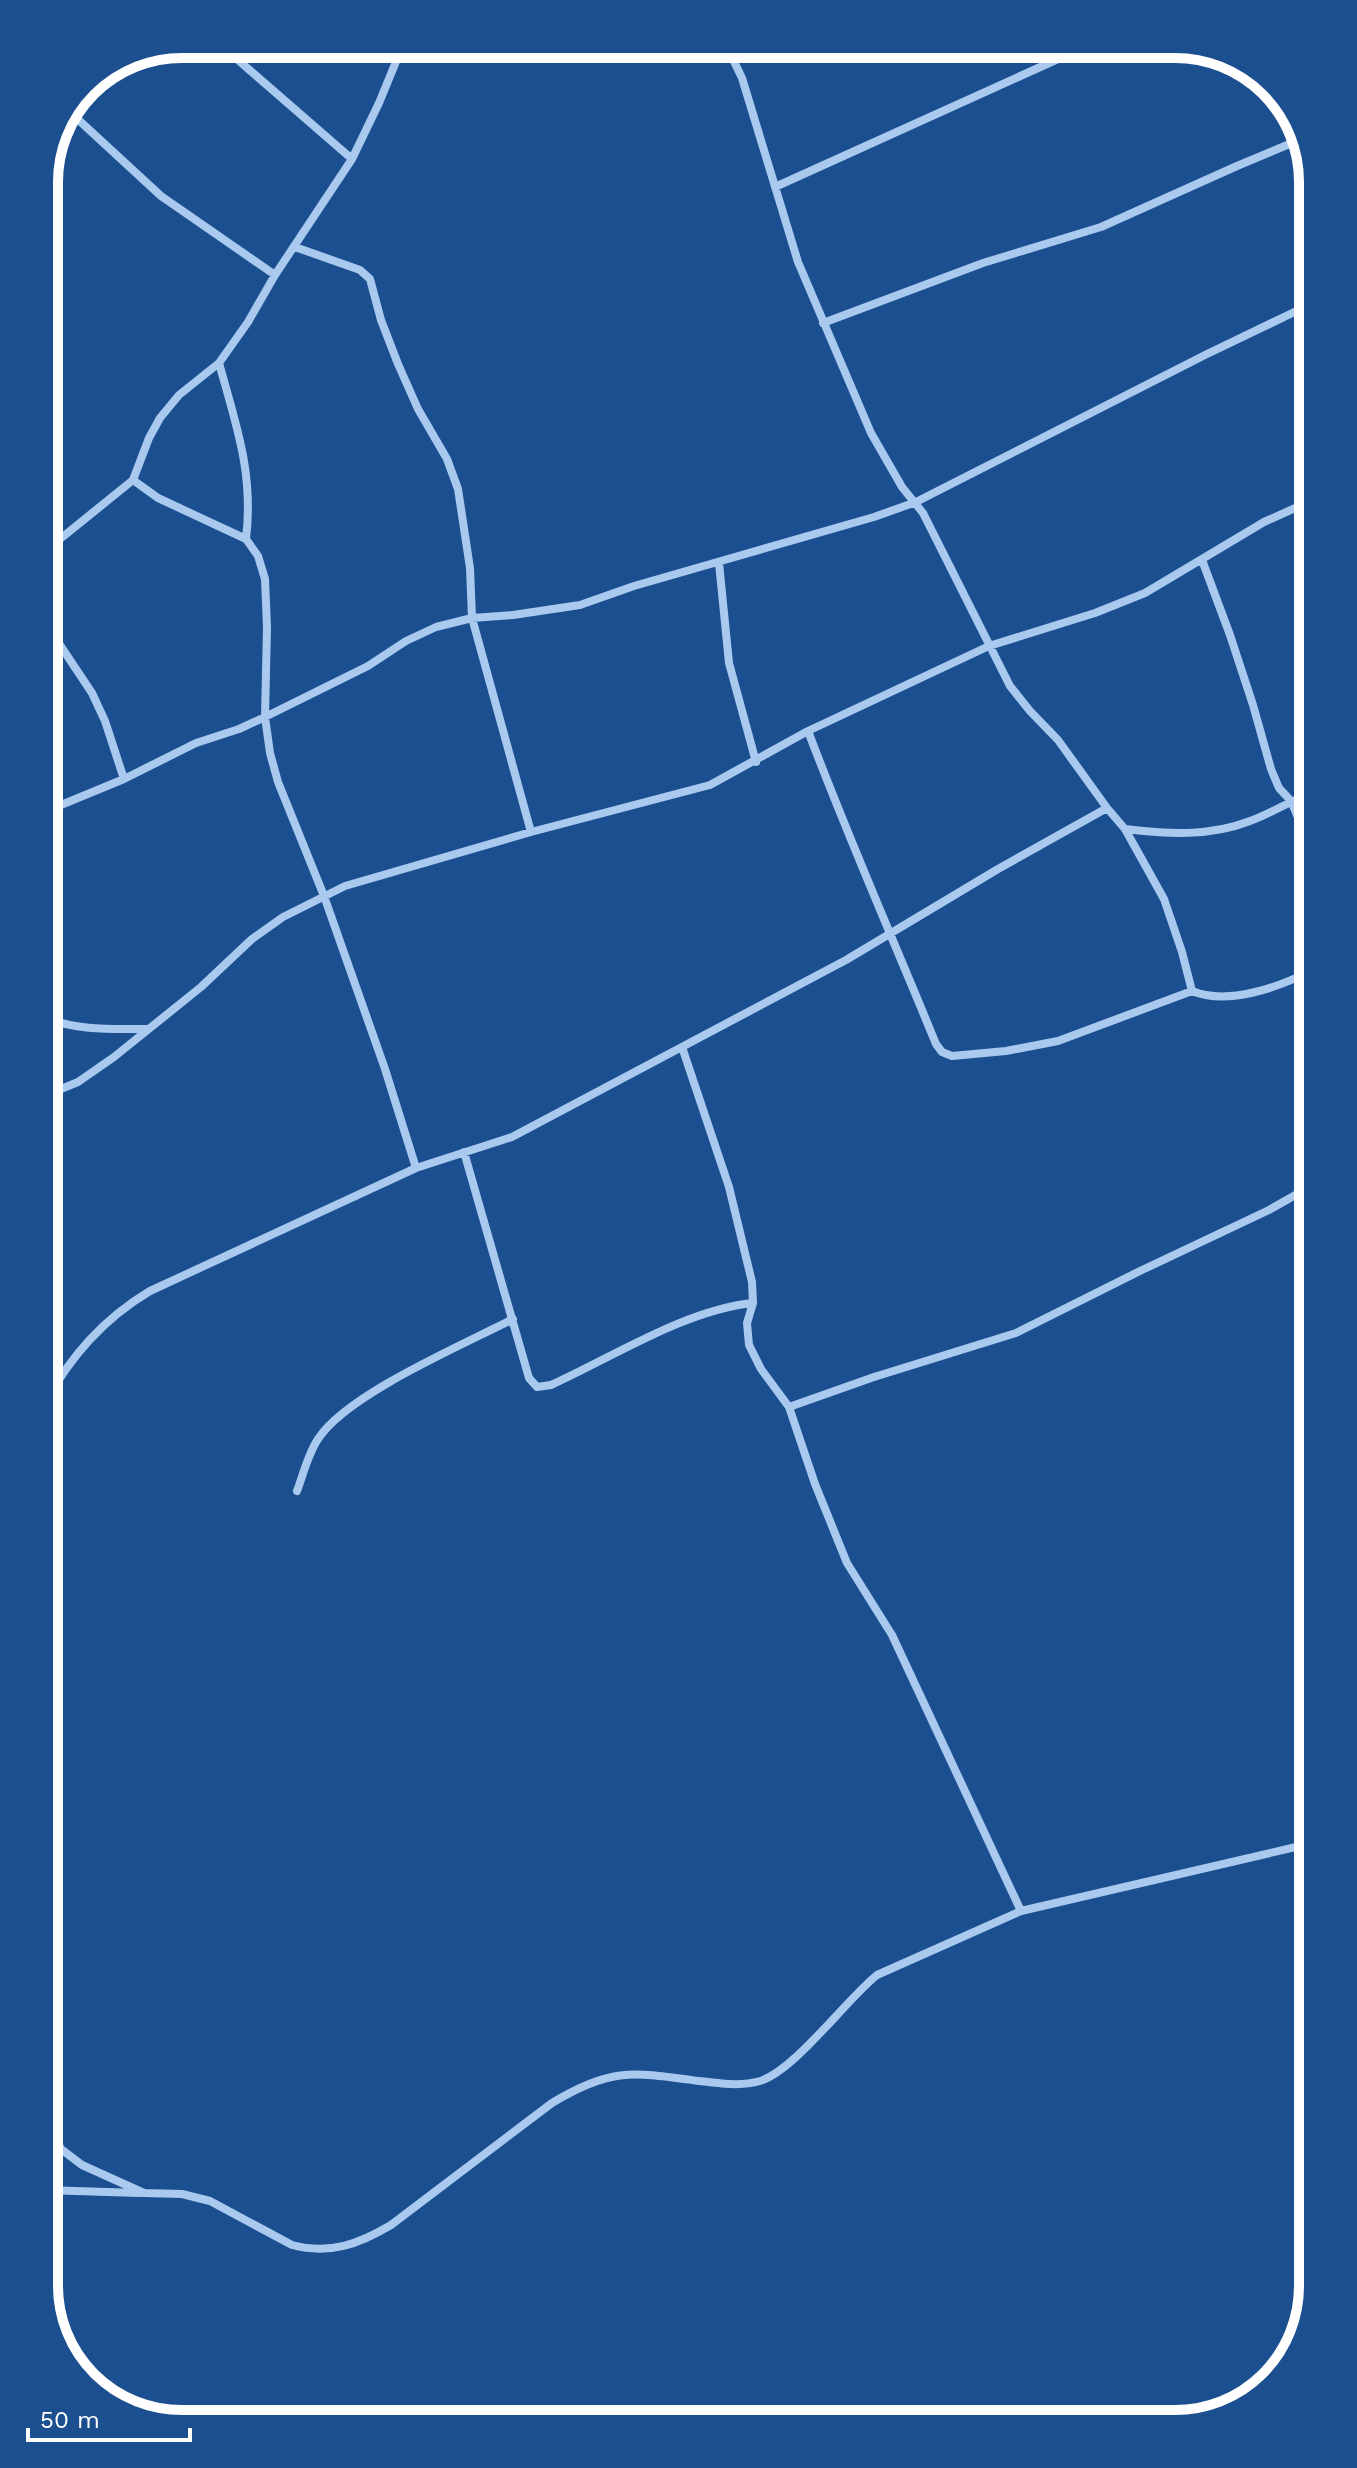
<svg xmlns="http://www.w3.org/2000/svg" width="1357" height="2468" viewBox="0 0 1357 2468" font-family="'Work Sans',sans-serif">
  <rect width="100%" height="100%" fill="#1b4f8f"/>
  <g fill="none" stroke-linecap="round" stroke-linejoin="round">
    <path stroke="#a9c9ee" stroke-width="8" d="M728 49 742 78 798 262 871 433 902 487 923 513 1010 686 1030 711 1058 740 1107 808 1125 829 1164 899 1182 952 1192 991
      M230 53 352 159
      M71 113 161 196 275 275
      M775 187 1089 45
      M295 247 360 270 370 279 381 320 398 364 418 409 447 459 458 489 470 568 472 618 531 832
      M823 323 983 263 1101 227 1237 166 1304 138
      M219 363C236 425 254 473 246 539
      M133 480 158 498 246 539 258 556 265 579 267 627 265 717 270 753 278 782 324 896 385 1069 416 1168
      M44 552 133 480 149 438 160 418 179 395 219 363 248 322 275 275 352 159 379 103 400 52
      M1202 560 1230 635 1253 705 1271 769 1279 788 1291 801 1313 853
      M719 563 729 663 756 762
      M44 621 92 693 105 721 124 779
      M808 731C848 837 893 939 936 1044L942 1052 952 1056 1006 1051 1058 1041 1192 991C1228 1006 1279 987 1313 970
      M44 812 124 779 196 743 239 729 265 717 368 666 406 641 436 627 472 618 513 615 580 605 634 586 874 517 916 502 1205 355 1313 303
      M1125 829C1167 834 1209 837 1250 821 1272 813 1291 800 1313 793
      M44 1017C77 1031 111 1029 146 1029
      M682 1047 729 1187 752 1282 753 1303 747 1323 749 1345 761 1369 789 1407
      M44 1096 78 1082 114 1057 201 987 252 939 283 917 345 886 531 832 710 785 808 731 989 646 1095 613 1145 593 1264 522 1313 500
      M464 1152 529 1378 537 1387 551 1385C613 1357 685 1310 753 1303
      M44 1404C71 1356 103 1319 150 1291L416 1168 512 1137 846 960 998 869 1107 808
      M297 1491C303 1475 308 1454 318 1439 347 1394 463 1345 513 1319
      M44 1623 46 1599 44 1535
      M1021 1911 892 1635 847 1563 815 1484 789 1407 874 1377 1016 1333 1142 1270 1269 1210 1313 1185
      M44 2118 61 2149 82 2165 144 2193 182 2194 210 2201 292 2245C330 2255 359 2244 391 2225L552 2103C611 2067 633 2072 699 2081 720 2083 739 2087 760 2081 795 2070 845 2001 877 1975L1021 1911 1313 1843
      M44 2190 139 2193"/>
  </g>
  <path d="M0 0H1357V2468H0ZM182 58H1175A124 124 0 0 1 1299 182V2286A124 124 0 0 1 1175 2410H182A124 124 0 0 1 58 2286V182A124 124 0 0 1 182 58Z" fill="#1b4f8f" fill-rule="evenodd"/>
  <path fill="none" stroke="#fff" stroke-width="10" d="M182 58H1175A124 124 0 0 1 1299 182V2286A124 124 0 0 1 1175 2410H182A124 124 0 0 1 58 2286V182A124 124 0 0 1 182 58Z"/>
  <path d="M28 2428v12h162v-12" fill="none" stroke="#ffffff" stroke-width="4"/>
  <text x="40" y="2428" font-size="24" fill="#ffffff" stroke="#1b4f8f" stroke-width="6" paint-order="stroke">50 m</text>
</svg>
